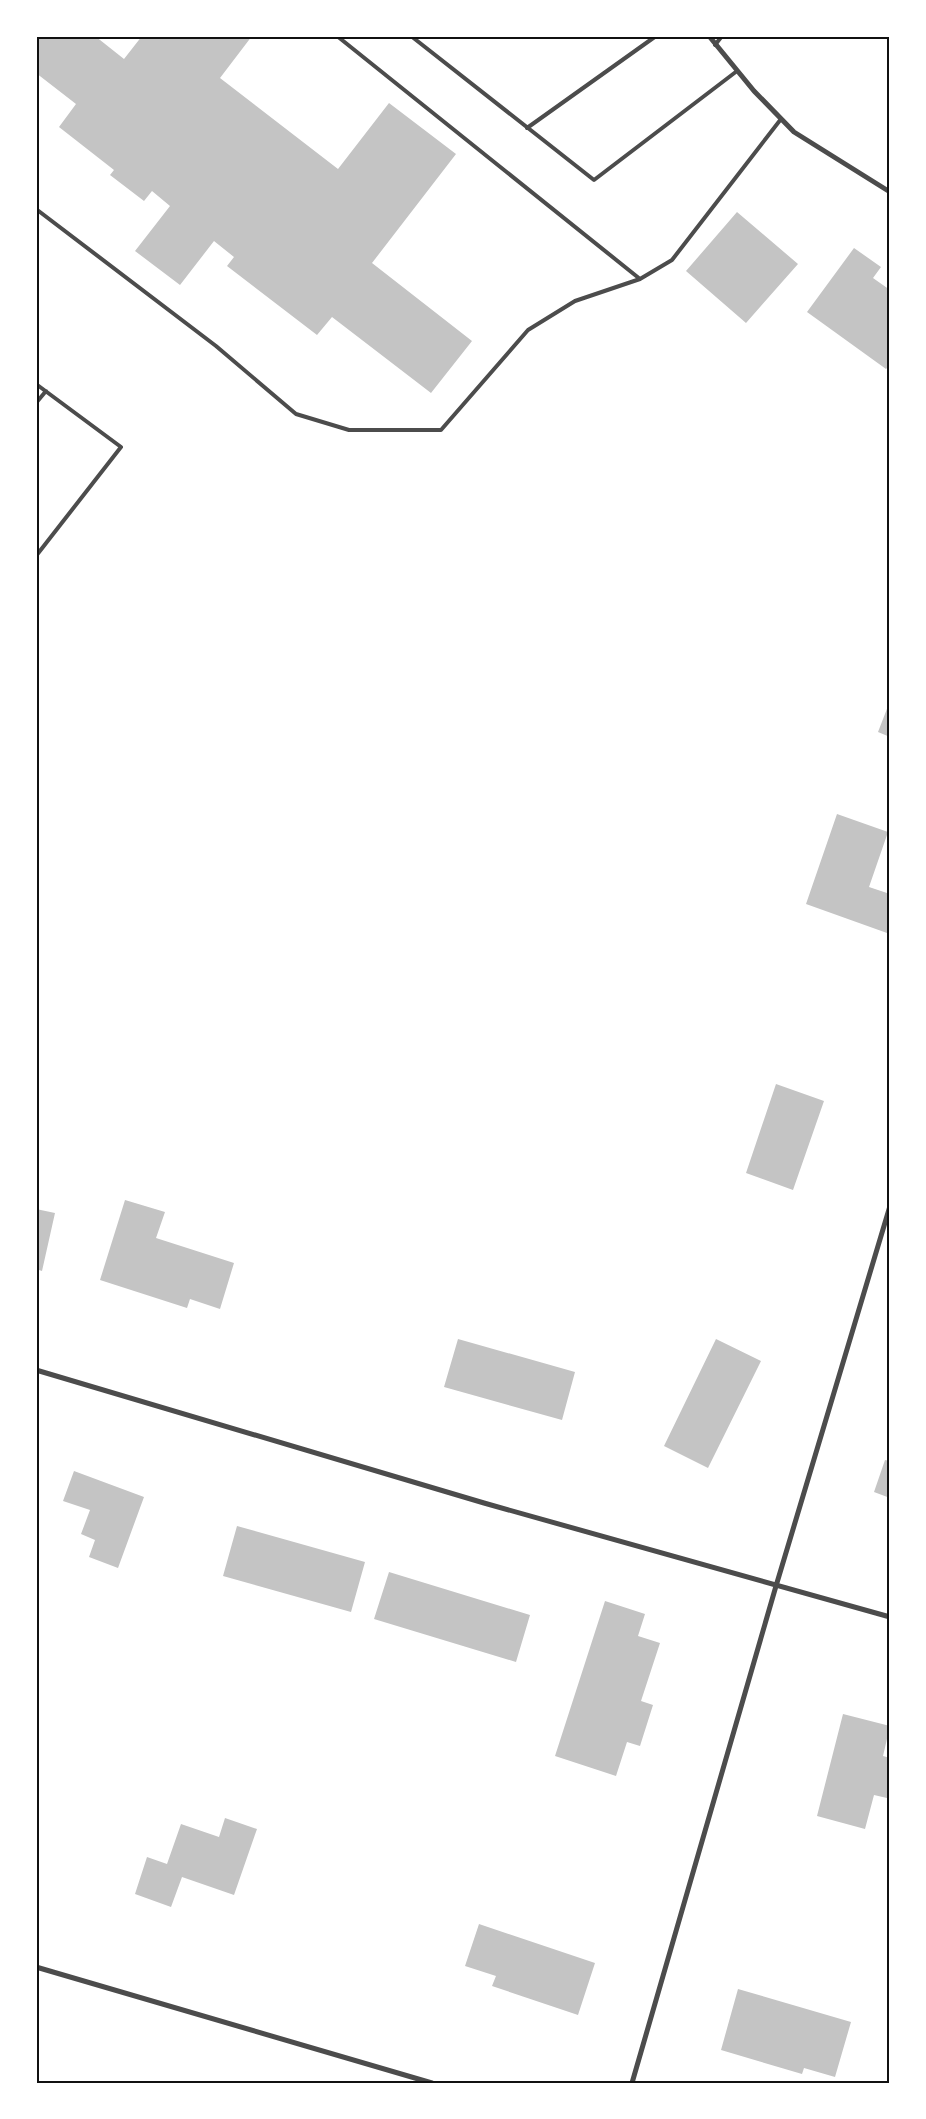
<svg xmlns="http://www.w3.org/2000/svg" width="926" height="2119" viewBox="0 0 926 2119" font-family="Ubuntu,sans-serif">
  <rect width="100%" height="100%" fill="#fff"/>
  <path fill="#c4c4c4" d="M36 36H95L124 59 142 36H252L220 78 338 169 389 103 456 154 372 263 472 341 431 393 332 317 317 335 227 266 234 257 214 241 180 285 135 251 170 206 152 191 144 201 110 175 114 170 59 127 76 104 36 73Z
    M737 212 798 264 746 323 686 271Z
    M854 248 881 267 873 278 890 290V365L886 369 807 312Z
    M890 701V737L878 732Z
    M837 814 888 832 869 887 890 894V923L887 933 806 904Z
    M776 1084 824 1101 793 1190 746 1173Z
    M125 1200 165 1212 156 1238 234 1263 220 1309 190 1299 187 1308 100 1280Z
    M36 1209 55 1213 42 1271 36 1269Z
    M458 1339 575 1372 562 1420 444 1387Z
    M716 1339 761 1361 708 1468 664 1446Z
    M885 1460 890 1461V1498L874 1492Z
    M74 1471 144 1497 118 1568 89 1557 95 1540 81 1534 90 1510 63 1501Z
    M237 1526 365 1562 351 1612 223 1576Z
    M389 1572 530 1615 516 1662 374 1619Z
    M605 1601 645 1614 638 1636 660 1643 641 1701 653 1705 640 1746 627 1742 616 1776 555 1756Z
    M843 1714 890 1726 883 1756 890 1758V1788L887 1798 874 1795 865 1829 817 1816Z
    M225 1818 257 1829 234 1895 182 1877 171 1907 135 1894 147 1857 167 1864 181 1824 219 1837Z
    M479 1924 595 1963 578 2015 492 1986 496 1976 465 1966Z
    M738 1989 851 2022 835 2077 804 2068 802 2074 721 2050Z"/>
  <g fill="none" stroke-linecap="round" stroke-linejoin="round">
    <path stroke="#4c4c4c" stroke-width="4" d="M337 36 640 279
      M411 36 594 180 737 71
      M715 45 722 36
      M527 128 656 36
      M36 209 216 346 296 414 349 430H441L528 330 575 301 640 279 672 260 781 119
      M36 384 121 447 36 556
      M36 403 46 391"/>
    <path stroke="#4c4c4c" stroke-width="5" d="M709 36 754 91 794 132 890 192
      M36 1370 484 1503 890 1617
      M36 1967 432 2083
      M632 2083 776 1586 890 1206"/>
  </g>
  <rect width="926" height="2119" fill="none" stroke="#ffffff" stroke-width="75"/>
  <rect x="38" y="38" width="850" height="2044" fill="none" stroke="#111" stroke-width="2"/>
</svg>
